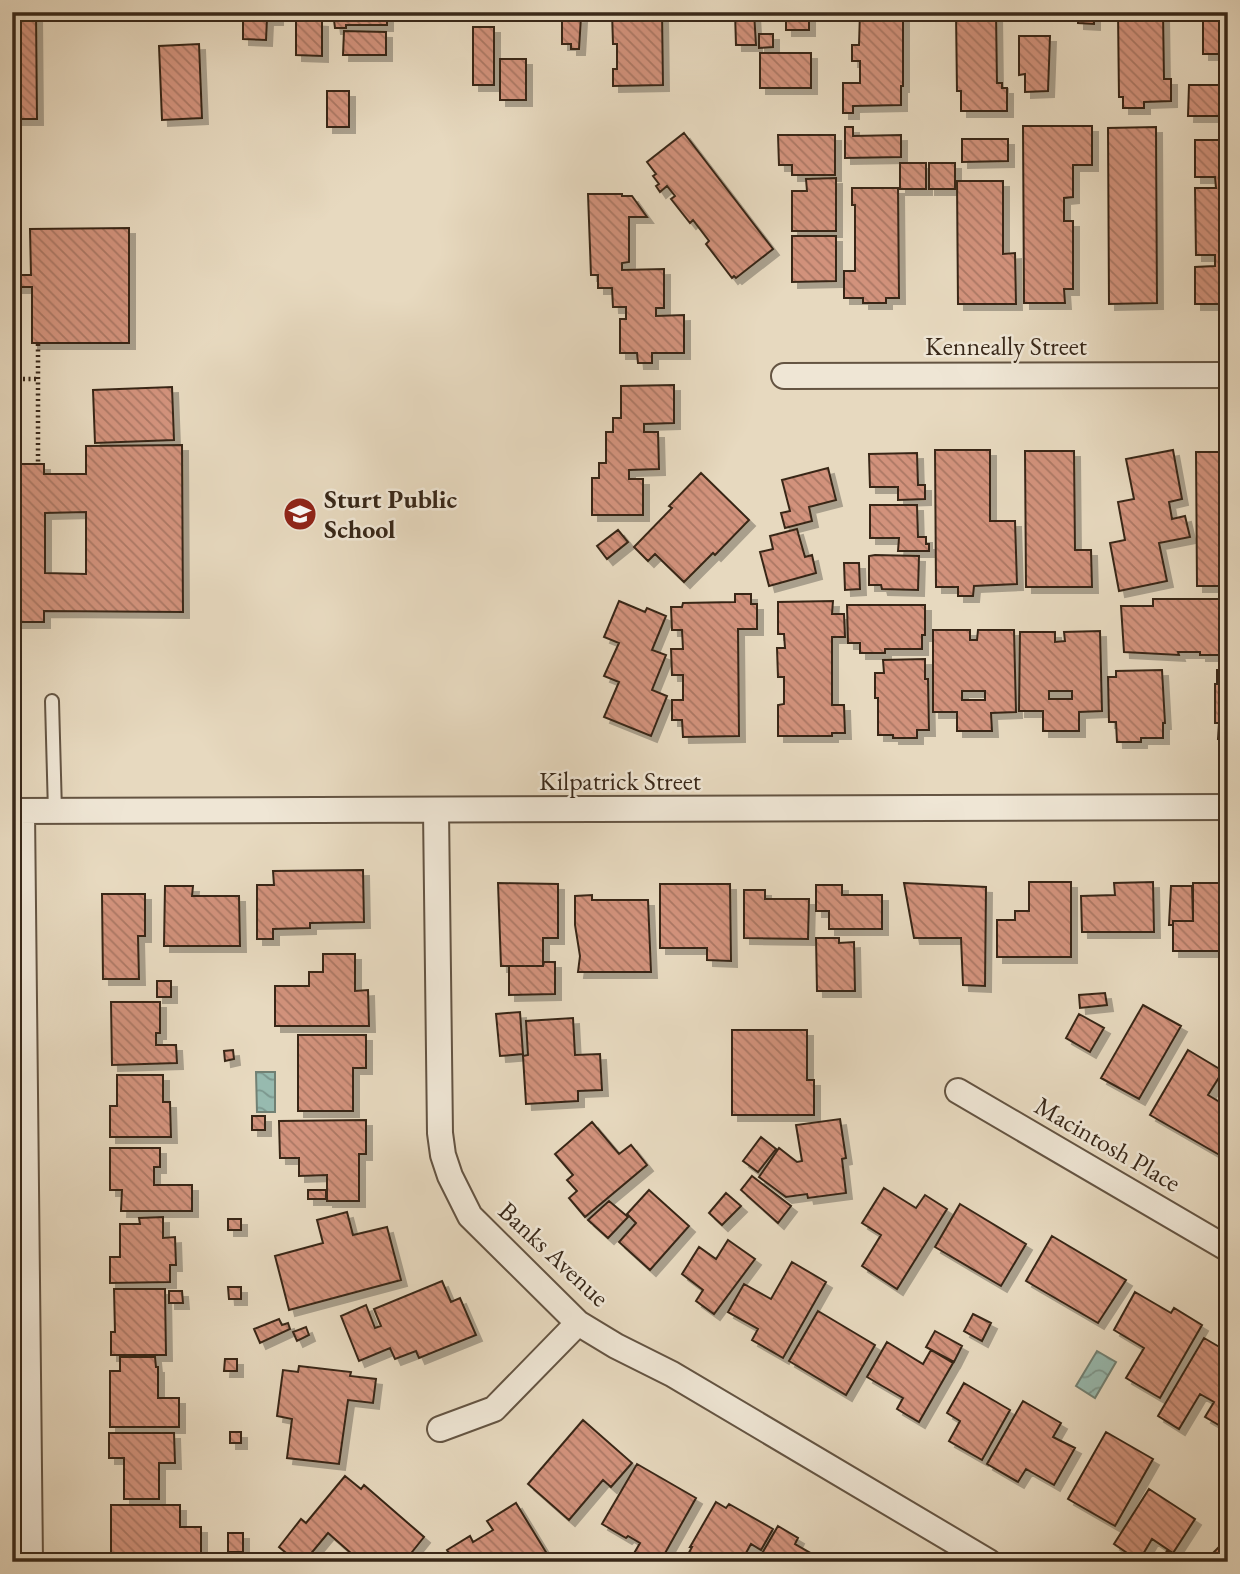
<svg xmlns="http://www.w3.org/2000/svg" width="1240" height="1574" viewBox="0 0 1240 1574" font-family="'EB Garamond',serif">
  <defs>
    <pattern id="water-waves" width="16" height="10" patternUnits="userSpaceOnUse" patternTransform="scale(1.75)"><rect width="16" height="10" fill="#97baaf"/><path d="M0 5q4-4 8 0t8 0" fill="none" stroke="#7c978e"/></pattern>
    <pattern id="building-back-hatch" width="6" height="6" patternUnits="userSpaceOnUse" patternTransform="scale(1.75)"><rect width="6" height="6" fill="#d2927b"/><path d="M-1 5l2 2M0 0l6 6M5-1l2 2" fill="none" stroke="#ab7764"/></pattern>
    <filter id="shadow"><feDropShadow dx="6" dy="6" stdDeviation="0" flood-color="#0004"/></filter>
  </defs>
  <rect width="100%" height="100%" fill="#e7d9bf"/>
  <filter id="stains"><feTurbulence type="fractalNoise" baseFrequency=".00286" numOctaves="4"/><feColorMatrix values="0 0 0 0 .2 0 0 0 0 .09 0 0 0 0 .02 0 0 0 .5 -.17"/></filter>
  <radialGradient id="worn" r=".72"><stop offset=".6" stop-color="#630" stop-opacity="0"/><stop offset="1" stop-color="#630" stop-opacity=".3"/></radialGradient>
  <path fill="url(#water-waves)" stroke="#718073" stroke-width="2" d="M256 1072H275V1112H257Z
    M1097 1351 1116 1362 1095 1398 1076 1386Z"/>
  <path fill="url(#building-back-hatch)" stroke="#392819" stroke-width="2" fill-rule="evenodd" filter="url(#shadow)" d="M12 12H36L37 119H12Z
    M243 12H277V19H267L266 40 243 39Z
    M296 12H308V20L322 21V56L296 55Z
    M333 12H387V25H346V28H335Z
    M612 12H662L663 85 613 86V69H617V44H613Z
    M735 12H754L756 45H736Z
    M786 12H809V30H786Z
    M860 12H903V86H901V105L853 106V113H843V83H860V61H852V45H859Z
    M956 12H996L997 83H1002V88H1007V111H961V91H957Z
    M1030 12H1094V24L1078 23V14Z
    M1118 12H1163L1164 79H1171V101L1144 102V108H1123V97H1119Z
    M1203 12H1228V54H1203Z
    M581 17 579 49H571V44H562V18Z
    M473 27H494V85H473Z
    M344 31 386 32V55H343Z
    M759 34H773V47L759 48Z
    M1019 36H1050L1048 91 1025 92V74L1019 75Z
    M199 44 202 118 162 120 159 46Z
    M760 53H811V88H760Z
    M500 59H526V100H500Z
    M1189 85H1228V116H1188Z
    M327 91H349V127H327Z
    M1023 126H1092V165H1073V197L1064 198V221H1073V289H1064L1065 303H1024Z
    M845 127H853V136L901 135V157L845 158Z
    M1156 127 1157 303 1109 304 1108 128Z
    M684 133 773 249 736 278 734 276 732 278 706 244 709 241 693 220 690 223 671 199 675 196 667 186 660 192 656 186 659 184 653 176 656 174 647 162Z
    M778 135H835V175H792V165H779Z
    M962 139H1008V161L962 162Z
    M1195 140H1228V304H1195V267L1215 266V255H1196L1195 188H1216L1215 177H1195Z
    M900 163H926V189H900Z
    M929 163H955V189H929Z
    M836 178V231H792V191H807L806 179Z
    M957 181H1003V254L1015 253 1016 304H958Z
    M852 188H898L899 298H886V303H863V298H844V271H855V205H852Z
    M588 194H622V196H632L647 217H629V262L622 263V270L664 269V308H656V316L684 315V353H652V363H638L637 353H620V319H626V307H613L612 288H598V275H591Z
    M129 228V343H32V287H12V275H31L30 229Z
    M792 236H836V281L792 282Z
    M674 385V423L644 424V432H658L659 469 629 470V479H643V515H592V478H599V463H606V432H613V418H621V386Z
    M172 387 174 440 95 443 93 390Z
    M182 445 183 612 44 611V622H12V464H44V474H86V446ZM86 512V574L45 573V513Z
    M935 450H990V521H1015L1017 584 974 586 973 596H958V587H936Z
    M1173 450 1182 499 1169 502 1172 519 1185 516 1190 537 1159 543 1167 581 1119 591 1110 543 1125 540 1118 502 1134 499 1126 459Z
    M1025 451H1074L1075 550H1091L1092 587H1026Z
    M1196 452H1228V586H1197Z
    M917 453 918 485H925V499L898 500V487H870L869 454Z
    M828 468 836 500 809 507 812 521 785 528 781 513 790 511 782 480Z
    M701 473 749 520 715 555 713 553 684 582 655 554 648 561 634 547 672 508 669 506Z
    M870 505H917L918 537H926V544H929V551H898L899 538H870Z
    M797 529 805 557 812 555 816 573 769 586 760 552 773 549 770 536Z
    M618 530 628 542 607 559 597 546Z
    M875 555 919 556 918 590 882 589 881 585H869V556Z
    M844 563H859L860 589 845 590Z
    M735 594H751V604H757V629H738L739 736 683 737 682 720H672V700H683V675H672L671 649H683L682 630H672L671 607H682L683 603 735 602Z
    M1153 599H1227L1228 655H1200V652H1178L1179 655 1124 652 1121 606H1153Z
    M619 601 645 612 647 608 666 616 652 650 666 655 652 690 667 696 651 736 604 717 619 682 604 676 619 643 604 637Z
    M833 601 832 614H844L845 637H832V705H844L845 733H832V736H778V705L784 704V677H778L777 648H785L784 634H778V602Z
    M847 605H925V635H922V649H885V653H860V643H848Z
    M933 630H970V640H977L978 630H1014L1016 712 991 713 992 731H957V712H933ZM962 691H985V700H962Z
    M1100 631 1102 711 1079 712V731H1043V711H1019L1020 632H1055V642L1065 641 1064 632ZM1049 691H1072V699H1049Z
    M925 659V679H928L929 730H917V738H893V735H878V698H875V673H884L883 660Z
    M12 668H15V715H12Z
    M1162 670 1165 723H1163V738H1141V742H1117L1116 722H1109L1108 677H1116V671Z
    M1217 670H1228V739H1218L1219 723H1215V684H1217Z
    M363 870 364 922 310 923V928L273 929V939H257V885H274L273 871Z
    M1029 882H1071V957H997V920H1015V911H1029Z
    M1153 882 1154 932H1082L1081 896 1115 895 1114 883Z
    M498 883 558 884V938H543V966H501Z
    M904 883 986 887 985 986 963 985 961 938H914Z
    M1193 883H1223L1228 887V951H1173V921H1193Z
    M660 884H730L731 961 707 960V948H660Z
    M816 885H842V895H882V929H829V911H816Z
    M165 886H193L192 896H239L240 946H164Z
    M1171 886H1192L1193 921H1173V925H1169Z
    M744 890H765V899H809L808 939 744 938Z
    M102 894H145V936H138L139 979H103Z
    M592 895V900H648L651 972H578L580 956 575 925V896Z
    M816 938H839V943L854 942 855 991H817Z
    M323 954H355V991L368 990 369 1026H275V986H309V972H323Z
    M544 962H555V994L509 995V966H543Z
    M157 981H171V997H157Z
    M1105 993 1107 1005 1080 1008 1079 995Z
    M111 1002H160V1033H156V1045H176L177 1063 112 1065Z
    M1143 1005 1181 1026 1139 1099 1101 1078Z
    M520 1012 523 1054 500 1056 496 1014Z
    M1079 1014 1104 1028 1090 1052 1066 1038Z
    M573 1018 575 1055 600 1054 602 1090 578 1091V1101L526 1104 523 1056 528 1055 526 1021Z
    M732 1030H807V1080H814V1115H732Z
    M298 1035H366V1068H353V1111H298Z
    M233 1050 234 1059 225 1061 224 1051Z
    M1188 1050 1223 1071 1208 1095 1228 1107V1149L1223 1157 1150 1115Z
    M117 1075H163V1102H170L171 1137H110V1106H117Z
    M252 1116H265V1130H252Z
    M840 1119 846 1158 842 1159 846 1193 808 1198 807 1194 786 1197 759 1177 779 1148 797 1162 802 1161 796 1125Z
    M366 1120V1154H359V1201H327V1175L299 1176V1158H280L279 1121Z
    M592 1122 619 1154 631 1145 647 1165 585 1217 569 1198 577 1191 567 1180 573 1175 555 1154Z
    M761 1137 776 1149 758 1172 743 1161Z
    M110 1148H160V1167H154V1185H192V1211H121L122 1190H110Z
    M752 1176 791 1206 778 1223 741 1190Z
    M884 1188 916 1208 925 1195 947 1209 897 1289 862 1266 881 1235 862 1223Z
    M308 1190H326V1199H308Z
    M649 1190 689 1226 650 1270 619 1242 636 1223 627 1214Z
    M726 1193 741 1206 722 1225 709 1213Z
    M609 1201 628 1217 608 1238 588 1220Z
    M960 1204 1026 1244 1001 1286 935 1247Z
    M347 1212 353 1235 387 1227 401 1280 289 1310 275 1256 323 1243 317 1220Z
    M163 1217V1238L175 1237 176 1265H170V1282L110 1283V1257H120V1224H140L139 1218Z
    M228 1219H241V1230H228Z
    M1052 1236 1126 1280 1098 1323 1026 1281Z
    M728 1240 755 1259 714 1314 696 1301 703 1290 682 1274 699 1247 716 1259Z
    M792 1262 826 1282 783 1358 752 1340 758 1329 728 1312 744 1284 771 1299Z
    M442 1281 451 1302 460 1298 476 1335 419 1358 416 1351 395 1359 390 1348 359 1361 341 1316 366 1305 375 1328 381 1326 374 1309Z
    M228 1287H241V1299H229Z
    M114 1289H165L166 1355H111V1332H115Z
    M169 1291H182L183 1303H169Z
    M1135 1292 1171 1313 1174 1308 1202 1325 1160 1398 1126 1378 1144 1348 1114 1330Z
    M818 1311 875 1345 846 1395 789 1361Z
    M973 1314 991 1323 982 1341 964 1331Z
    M279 1319 282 1325 288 1323 290 1329 260 1343 254 1329Z
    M306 1327 309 1335 297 1341 293 1332Z
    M935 1331 962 1346 954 1362 926 1347Z
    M1204 1338 1228 1352V1417L1222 1427 1205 1417 1214 1402 1200 1394 1179 1429 1158 1416Z
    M887 1342 923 1364 931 1350 953 1363 919 1422 897 1409 903 1398 867 1377Z
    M120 1357H155L156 1367H158V1398H179V1427H110V1371H120Z
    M225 1359H237V1371H224Z
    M299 1366 351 1372 350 1376 376 1379 373 1403 348 1400 339 1464 287 1458 292 1419 277 1416 283 1370 298 1372Z
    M964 1383 1010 1410 982 1460 949 1441 960 1421 947 1413Z
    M1023 1401 1061 1423 1053 1437 1075 1448 1054 1485 1026 1469 1018 1482 987 1464Z
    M583 1420 632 1463 611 1487 603 1480 569 1520 528 1484Z
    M230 1432H241V1443H230Z
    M1106 1432 1153 1459 1115 1526 1068 1499Z
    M109 1433H174L175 1463H159V1499H124V1458H109Z
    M637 1464 696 1498 664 1555 673 1562H629L640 1543 628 1536 626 1538 602 1524Z
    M345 1476 361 1489 364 1485 424 1537 404 1562H361L328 1533 304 1562H297L279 1547 301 1519 306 1523Z
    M1149 1489 1195 1519 1173 1553 1152 1539 1139 1561 1114 1544Z
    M716 1502 726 1508 729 1504 773 1529 761 1550 751 1544 741 1562H684L692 1547H690Z
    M516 1503 552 1562H454L447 1550 470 1536 473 1542 493 1530 487 1521Z
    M111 1505H180V1527H201V1556H176V1562H111Z
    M778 1526 798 1538 795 1544 821 1559 820 1562H757Z
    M228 1533H243V1552H228Z
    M1219 1547 1228 1556V1562H1204Z
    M1167 1551 1183 1562H1160Z"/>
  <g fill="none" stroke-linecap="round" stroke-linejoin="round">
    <defs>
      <path id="service" d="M52 701 55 812"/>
      <path id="minor" d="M784 376 1228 375
        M12 811 1228 807
        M436 811 440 1133 443 1155 450 1176 470 1216 578 1323 616 1346 672 1374 989 1562
        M22 812 30 1562
        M958 1091 1228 1249
        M440 1429 494 1409 578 1323"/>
    </defs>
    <use href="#service" stroke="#645442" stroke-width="16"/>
    <use href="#minor" stroke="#645442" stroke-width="28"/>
    <path stroke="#392819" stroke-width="4.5" stroke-dasharray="2 3.5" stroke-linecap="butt" d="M38 344V464
      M12 379H38"/>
    <use href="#service" stroke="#efe6d5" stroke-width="12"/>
    <use href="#minor" stroke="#efe6d5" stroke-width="24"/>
  </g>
  <defs>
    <symbol id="school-disc" viewBox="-11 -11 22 22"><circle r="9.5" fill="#8f2418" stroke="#efe6d5"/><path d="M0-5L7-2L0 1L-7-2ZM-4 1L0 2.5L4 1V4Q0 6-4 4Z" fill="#fff"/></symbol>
  </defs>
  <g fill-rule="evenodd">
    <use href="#school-disc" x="281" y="495" width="38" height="38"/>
  </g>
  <g text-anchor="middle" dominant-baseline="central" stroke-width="5" stroke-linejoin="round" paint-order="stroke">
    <g font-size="26" fill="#392819" stroke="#efe6d5">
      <text x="1006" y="346">Kenneally Street</text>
      <text x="620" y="781">Kilpatrick Street</text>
      <text transform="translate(1108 1144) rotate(30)">Macintosh Place</text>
      <text transform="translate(554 1254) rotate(43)">Banks Avenue</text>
    </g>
    <g font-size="26" font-weight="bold" fill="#392819" stroke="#efe6d5" text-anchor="start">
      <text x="324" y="499">Sturt Public<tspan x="324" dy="30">School</tspan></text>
    </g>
  </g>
  <rect width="1240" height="1574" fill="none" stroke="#e7d9bf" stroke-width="42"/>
  <rect x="14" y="14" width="1212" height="1546" fill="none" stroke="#392819" stroke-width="3.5"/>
  <rect x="21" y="21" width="1198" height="1532" fill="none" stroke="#392819" stroke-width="2"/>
  <rect width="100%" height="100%" filter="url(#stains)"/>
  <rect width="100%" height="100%" fill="url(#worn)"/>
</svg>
